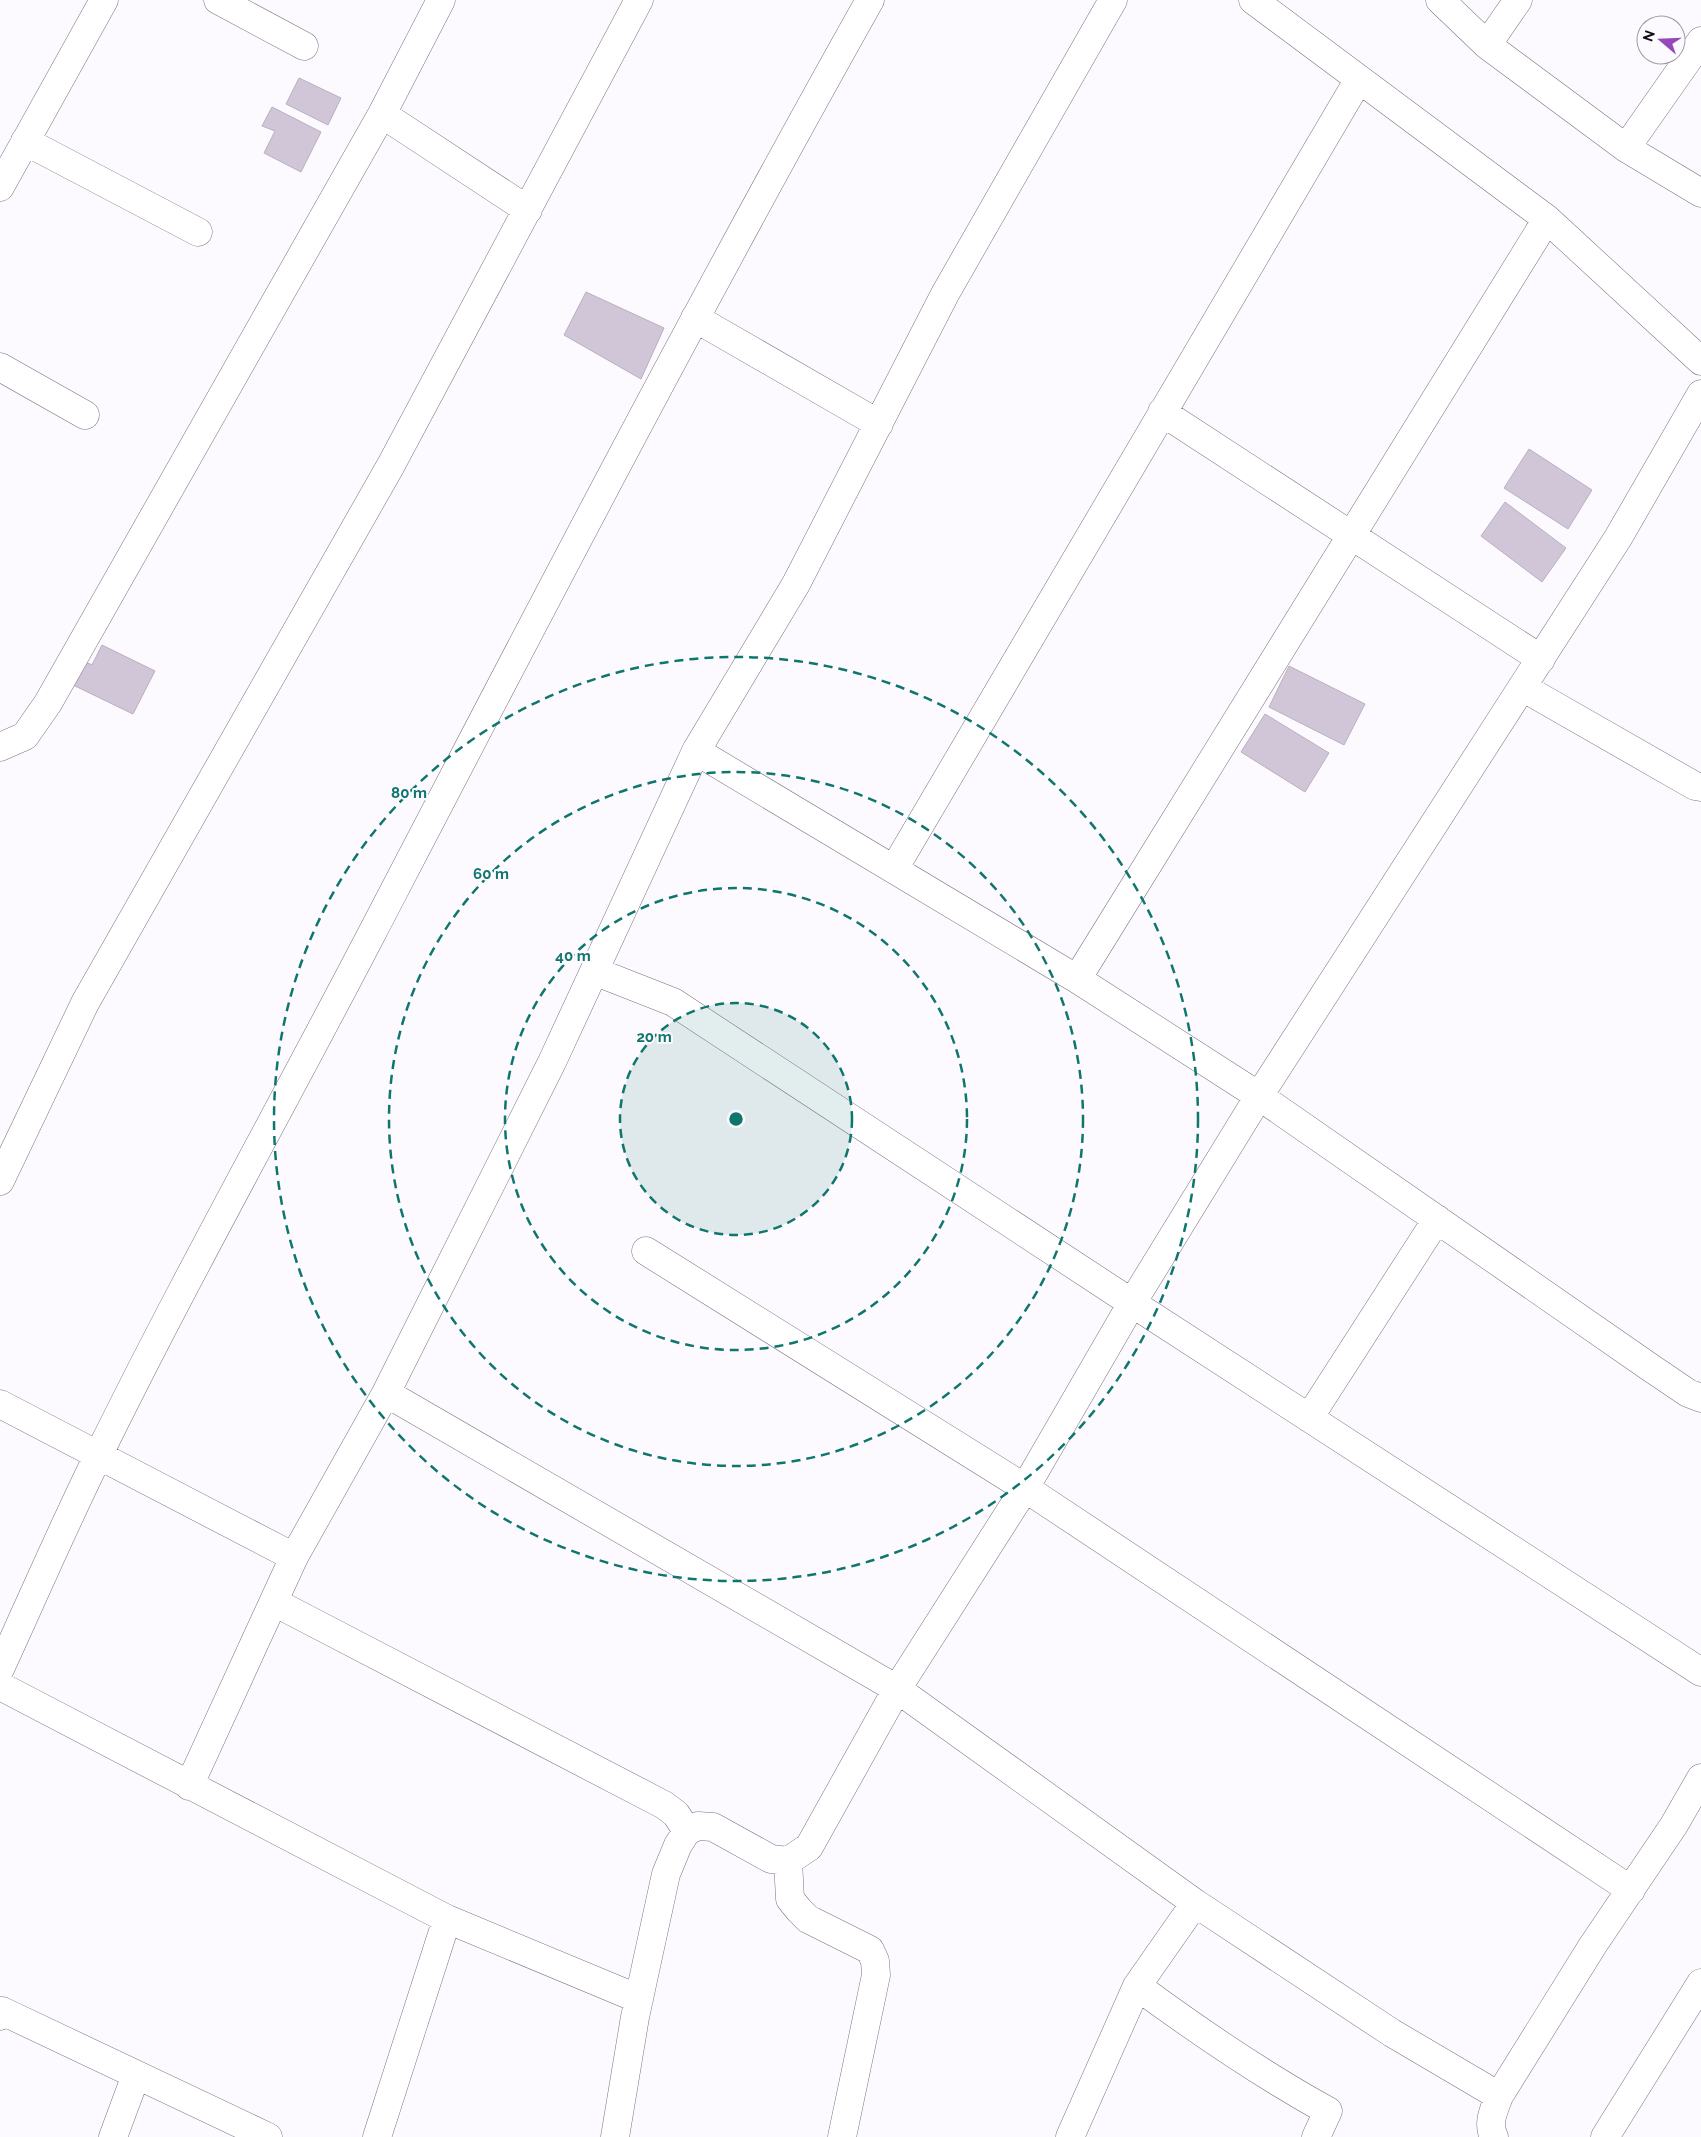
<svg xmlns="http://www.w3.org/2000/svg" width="1701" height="2137" viewBox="0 0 1701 2137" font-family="Raleway,sans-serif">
  <rect width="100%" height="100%" fill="#fcfafe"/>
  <path fill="#d1c6d8" stroke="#b9afc0" d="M299 78 341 98 328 125 286 104Z
    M272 107 321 132 301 172 264 153 275 131 262 126Z
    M586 292 664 328 641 379 564 335Z
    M1529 449 1592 490 1568 529 1504 488Z
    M1505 502 1566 548 1542 582 1481 536Z
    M102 645 155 671 133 714 73 685 84 661 92 665Z
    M1289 666 1365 704 1344 745 1269 707Z
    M1265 714 1329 753 1305 792 1241 752Z"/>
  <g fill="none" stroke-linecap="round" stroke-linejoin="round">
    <defs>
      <path id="minor" d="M218 0 304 46
        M1113 0 945 294 796 584 696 751 1077 979 1259 1096 1651 1368 1688 1393 1701 1398
        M1253 0 1547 219 1701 361
        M1440 0 1487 45 1626 148 1701 193
        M1487 45 1518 0
        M382 114 528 210
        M25 141 198 232
        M1626 148 1701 41
        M0 187 104 0
        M695 318 879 424
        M0 367 85 415
        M1162 412 1541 659
        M1522 687 1695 786 1701 787
        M0 747 25 736 48 703 382 114 441 0
        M894 869 1359 79
        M594 971 673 1002 1132 1303 1259 1096 1618 538 1701 394
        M1077 979 1547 219
        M0 1181 85 1003 391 465 639 0
        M646 1251 1025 1488 1631 1890
        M386 1393 897 1689 1195 1903 1392 2033 1499 2096
        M0 1404 294 1557 386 1393 552 1062 696 751
        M1309 1418 1437 1219
        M274 1602 664 1805 676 1814 687 1831
        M0 1669C33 1597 64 1525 99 1454 185 1279 281 1108 371 935 534 622 697 308 870 0
        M0 1686 447 1919 639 1999
        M189 1786 294 1557
        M788 1861 790 1899 799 1910 808 1919 870 1950 875 1961 876 1975 842 2137
        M1137 1986C1198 2031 1261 2074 1328 2111L1316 2137
        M0 2016 2 2011 268 2137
        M113 2137 136 2075
        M377 2137 447 1919
        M615 2137 635 2017 666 1874 678 1845 687 1831 698 1826 713 1827 771 1859 788 1861 809 1847 897 1689 1025 1488 1132 1303 1701 1672
        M1070 2137 1137 1986 1195 1903
        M1494 2137C1487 2123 1494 2110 1499 2096L1593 1945 1674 1825 1701 1778
        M1605 2137 1701 1983"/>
    </defs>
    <use href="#minor" stroke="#7c7382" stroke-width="29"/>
    <use href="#minor" stroke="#fff" stroke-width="28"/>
  </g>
  <circle cx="736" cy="1119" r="116" fill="#0f766e" fill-opacity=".12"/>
  <g fill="none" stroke="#0f766e" stroke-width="2.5" stroke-dasharray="9 6">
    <circle cx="736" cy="1119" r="116"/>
    <circle cx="736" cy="1119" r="231"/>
    <circle cx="736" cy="1119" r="347"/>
    <circle cx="736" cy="1119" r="462"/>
  </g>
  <circle cx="736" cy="1119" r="8" fill="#0f766e" stroke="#fcfafe" stroke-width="2.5"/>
  <g font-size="15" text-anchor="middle" font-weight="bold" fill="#0f766e" stroke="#fcfafe" stroke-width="4" stroke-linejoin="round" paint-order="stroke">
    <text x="409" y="798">80 m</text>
    <text x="491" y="879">60 m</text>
    <text x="573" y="961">40 m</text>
    <text x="654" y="1042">20 m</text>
  </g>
  <g transform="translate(1661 40) rotate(289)"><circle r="24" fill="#fcfafe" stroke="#9e9ba0"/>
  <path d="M0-4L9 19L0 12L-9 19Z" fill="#9449bb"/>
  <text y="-8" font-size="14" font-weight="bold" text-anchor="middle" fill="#100c12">N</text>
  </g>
</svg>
